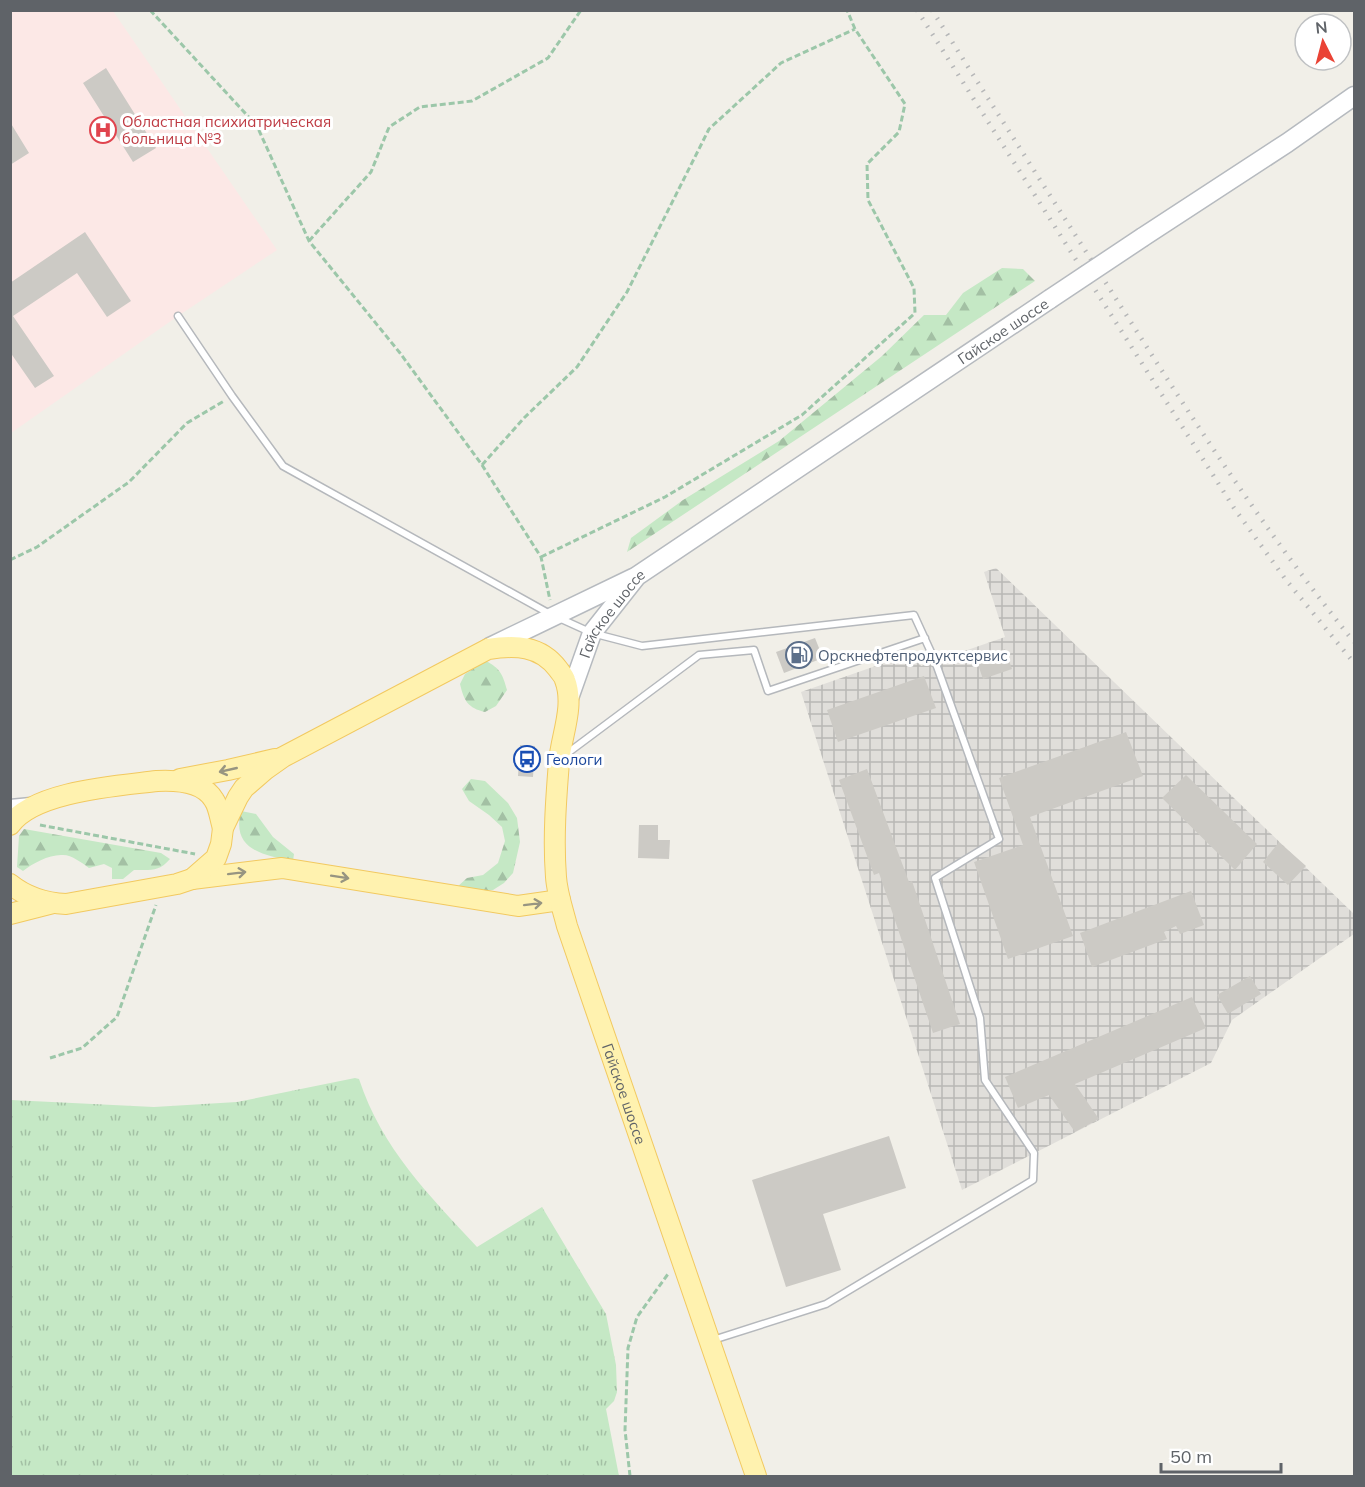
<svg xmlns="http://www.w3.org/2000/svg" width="1365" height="1487" viewBox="0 0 1365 1487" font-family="Mulish,sans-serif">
  <defs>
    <pattern id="industrial-grid" width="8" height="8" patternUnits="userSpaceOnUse" patternTransform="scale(1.5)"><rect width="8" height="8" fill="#e0deda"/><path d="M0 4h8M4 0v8" fill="none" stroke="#b9b8b5"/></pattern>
    <pattern id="grass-tufts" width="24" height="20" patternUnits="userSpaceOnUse" patternTransform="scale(1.5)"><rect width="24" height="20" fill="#c5e8c5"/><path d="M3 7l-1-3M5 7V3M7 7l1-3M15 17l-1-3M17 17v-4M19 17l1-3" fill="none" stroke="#a3c0a4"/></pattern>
    <pattern id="forest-firs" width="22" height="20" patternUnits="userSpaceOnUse" patternTransform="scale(1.5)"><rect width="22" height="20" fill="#c5e8c5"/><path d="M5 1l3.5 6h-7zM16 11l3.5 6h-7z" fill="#a3c0a4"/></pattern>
  </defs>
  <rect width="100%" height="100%" fill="#f1efe8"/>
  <path fill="url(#industrial-grid)" d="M996 568 1354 914V934L1232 1020 1211 1063 962 1190 801 692 913 653 921 666 1005 637 984 572Z"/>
  <path fill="#fce8e6" d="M11 11H113L277 250 178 316 11 433Z"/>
  <path fill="url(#grass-tufts)" d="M355 1078 359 1079C382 1149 429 1195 477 1247L542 1207 606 1314 616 1365 617 1392 614 1401 606 1409 619 1476H11V1100L154 1107 237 1102Z"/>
  <path fill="url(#forest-firs)" d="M1002 268 1023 269 1035 281 627 552 631 538 683 500 779 441 882 356 924 315H946L963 293Z
    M486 661C500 668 503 675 507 690L496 706 485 712C468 708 464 701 460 684L465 674Z
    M471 779 485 781 508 803 517 818 520 842 513 873 504 883 493 890 473 892 456 888 467 878 483 875 498 863 505 841 502 827 489 815 469 801 462 789Z
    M241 811 256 814 273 837 294 854 293 861C263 855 231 850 241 811Z
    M24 829 161 853 170 859C159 872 150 870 134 870L123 879H112V868L104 864 89 868C82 863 72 855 63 855 50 854 33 863 23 871L17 867 19 836Z"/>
  <path fill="#cccac5" d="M106 68 156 148 133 162 83 83Z
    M10 122 29 153 10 165Z
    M85 232 131 301 107 317 77 273 13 316 54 376 35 388 10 352V283Z
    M815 638 823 658 784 673 776 652Z
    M1005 649 1012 669 983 679 976 659Z
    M924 676 936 708 838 742 827 710Z
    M1126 732 1143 776 1030 817 1073 936 1008 959 974 862 1023 845 999 778Z
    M520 745 535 746 533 777 518 776Z
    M867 769 909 882 912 881 960 1024 933 1033 879 873 874 875 839 780Z
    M1186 775 1257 844 1235 870 1162 798Z
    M639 825H658V840H670L669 859 638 858Z
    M1279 842 1306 866 1288 885 1263 862Z
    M1191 891 1204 925 1180 934 1176 926 1164 932 1167 939 1092 967 1080 933Z
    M1250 976 1261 994 1228 1014 1217 995Z
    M1192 997 1206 1028 1075 1084 1099 1119 1075 1132 1049 1095 1018 1108 1005 1077Z
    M889 1136 906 1188 823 1214 841 1270 786 1287 752 1180Z"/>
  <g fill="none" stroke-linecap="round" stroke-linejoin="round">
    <defs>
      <path id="service" d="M178 316 232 396 283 466 550 614
        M559 618 592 633 642 646 914 615 935 661 999 839 935 878 980 1018 985 1080 1034 1153 1033 1180 826 1304 713 1340
        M565 755 699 655 754 650 768 691 925 638"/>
      <path id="minor" d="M10 806 31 804"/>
      <g id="secondary">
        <path d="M1143 237 1287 143 1354 96"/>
        <path d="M490 647 633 578"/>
        <path id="s1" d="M569 698 592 633 637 576 1050 299"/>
      </g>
      <g id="primary">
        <path d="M180 779 228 770 275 759"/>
        <path d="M10 825C34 791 118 786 157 781 176 780 203 781 214 800 219 807 220 819 223 828"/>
        <path d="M192 879 282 868 518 906 560 900"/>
        <path id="s2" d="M10 884C26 897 46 903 66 904L177 884 192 879 216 858 221 844 223 828 238 797 244 788 266 769 283 757 488 649C515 645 540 645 558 669 560 672 564 676 565 680 575 706 561 736 559 762 556 799 553 839 556 877 557 893 563 910 567 926L756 1476"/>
        <path d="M10 914 53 903"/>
      </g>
    </defs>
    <use href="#service" stroke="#b5b8bc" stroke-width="9"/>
    <use href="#minor" stroke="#b5b8bc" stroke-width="15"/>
    <use href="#secondary" stroke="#b6babf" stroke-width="21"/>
    <use href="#primary" stroke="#f2c960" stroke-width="22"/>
    <path stroke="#9cc7a9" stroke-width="3" stroke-dasharray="6 3" stroke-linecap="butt" d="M150 10 257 126 309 241 400 353 482 465 541 557 550 600
      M309 241 371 172 389 127 420 107 472 101 548 58 581 10
      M482 465 524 418 577 367 627 292 709 129 781 63 855 29
      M541 557 665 497 802 415 915 313 914 288 868 200 867 164 899 132 905 104 855 29 847 10
      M10 560 37 547 129 482 187 423 224 401
      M40 825 195 854
      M50 1058 82 1048 117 1017 156 905
      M630 1476 625 1430 628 1348 637 1317 668 1274"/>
    <use href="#service" stroke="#fff" stroke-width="6"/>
    <use href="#minor" stroke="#fff" stroke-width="12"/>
    <use href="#secondary" stroke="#fff" stroke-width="18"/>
    <use href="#primary" stroke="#fff2af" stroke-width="20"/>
    <path stroke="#b6b7b8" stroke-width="4.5" stroke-dasharray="1.5 8" stroke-linecap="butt" d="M917 10 1234 508 1286 580 1354 663
      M932 10C992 105 1053 200 1113 294 1189 414 1265 532 1354 642"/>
    <defs>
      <path id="secondary-bridge" d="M1050 299 1143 237"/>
    </defs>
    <use href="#secondary-bridge" stroke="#b6babf" stroke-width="21" stroke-linecap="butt"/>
    <use href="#secondary-bridge" stroke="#fff" stroke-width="18"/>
  </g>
  <defs><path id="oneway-shaft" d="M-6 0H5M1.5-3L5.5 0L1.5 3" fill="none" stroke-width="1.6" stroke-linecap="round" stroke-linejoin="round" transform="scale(1.5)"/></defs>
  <g stroke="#979581">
    <use href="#oneway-shaft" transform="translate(228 770) rotate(167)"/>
    <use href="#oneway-shaft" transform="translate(237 873) rotate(-7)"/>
    <use href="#oneway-shaft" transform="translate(340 877) rotate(9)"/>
    <use href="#oneway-shaft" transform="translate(533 904) rotate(-7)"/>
  </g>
  <defs>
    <symbol id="hospital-ring" viewBox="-11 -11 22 22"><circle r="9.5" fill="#fff" stroke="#e0444e" stroke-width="1.5"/><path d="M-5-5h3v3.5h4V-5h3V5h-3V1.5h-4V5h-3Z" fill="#e0444e"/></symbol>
    <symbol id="fuel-ring" viewBox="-11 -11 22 22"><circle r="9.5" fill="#fff" stroke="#5c6f8a" stroke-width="1.5"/><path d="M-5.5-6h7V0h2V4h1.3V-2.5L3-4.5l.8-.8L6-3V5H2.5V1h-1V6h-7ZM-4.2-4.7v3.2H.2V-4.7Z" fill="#5c6f8a"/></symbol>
    <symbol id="bus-ring" viewBox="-11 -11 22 22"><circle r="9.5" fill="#fff" stroke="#1a4fb4" stroke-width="1.5"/><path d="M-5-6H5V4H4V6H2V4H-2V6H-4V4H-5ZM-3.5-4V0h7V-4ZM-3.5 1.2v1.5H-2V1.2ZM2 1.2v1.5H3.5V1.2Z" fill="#1a4fb4"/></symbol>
  </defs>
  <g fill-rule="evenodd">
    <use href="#hospital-ring" x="88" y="115" width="30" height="30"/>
    <use href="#fuel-ring" x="784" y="640" width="30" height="30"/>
    <use href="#bus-ring" x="512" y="744" width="30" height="30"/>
  </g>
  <g text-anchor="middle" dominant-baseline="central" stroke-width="6" stroke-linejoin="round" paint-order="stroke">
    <g font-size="15" fill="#be3a42" stroke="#fff" text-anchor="start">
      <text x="122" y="121">Областная психиатрическая<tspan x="122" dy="17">больница №3</tspan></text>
    </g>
    <g font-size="15" fill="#5f6368" stroke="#fff">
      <text stroke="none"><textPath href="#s1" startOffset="582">Гайское шоссе</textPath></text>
      <text stroke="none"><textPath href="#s1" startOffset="96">Гайское шоссе</textPath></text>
      <text stroke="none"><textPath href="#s2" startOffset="1095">Гайское шоссе</textPath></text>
    </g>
    <g font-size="15" fill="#4e5e75" stroke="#fff" text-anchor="start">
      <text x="818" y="655">Орскнефтепродуктсервис</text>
    </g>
    <g font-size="15" fill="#164399" stroke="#fff" text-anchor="start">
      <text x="546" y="759">Геологи</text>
    </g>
  </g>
  <rect width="1365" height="1487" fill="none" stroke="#5f6368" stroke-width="24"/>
  <g transform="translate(1323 42) rotate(354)"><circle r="28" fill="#ffffff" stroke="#bfc1c3" stroke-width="1.5"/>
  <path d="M0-4.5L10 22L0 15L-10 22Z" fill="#ea4335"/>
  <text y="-9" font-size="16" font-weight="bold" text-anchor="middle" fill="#5f6368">N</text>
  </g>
  <path d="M1161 1463v9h120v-9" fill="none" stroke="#5f6368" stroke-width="3"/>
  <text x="1170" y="1463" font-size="18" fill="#5f6368" stroke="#ffffff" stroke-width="4.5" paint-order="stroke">50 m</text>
</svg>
